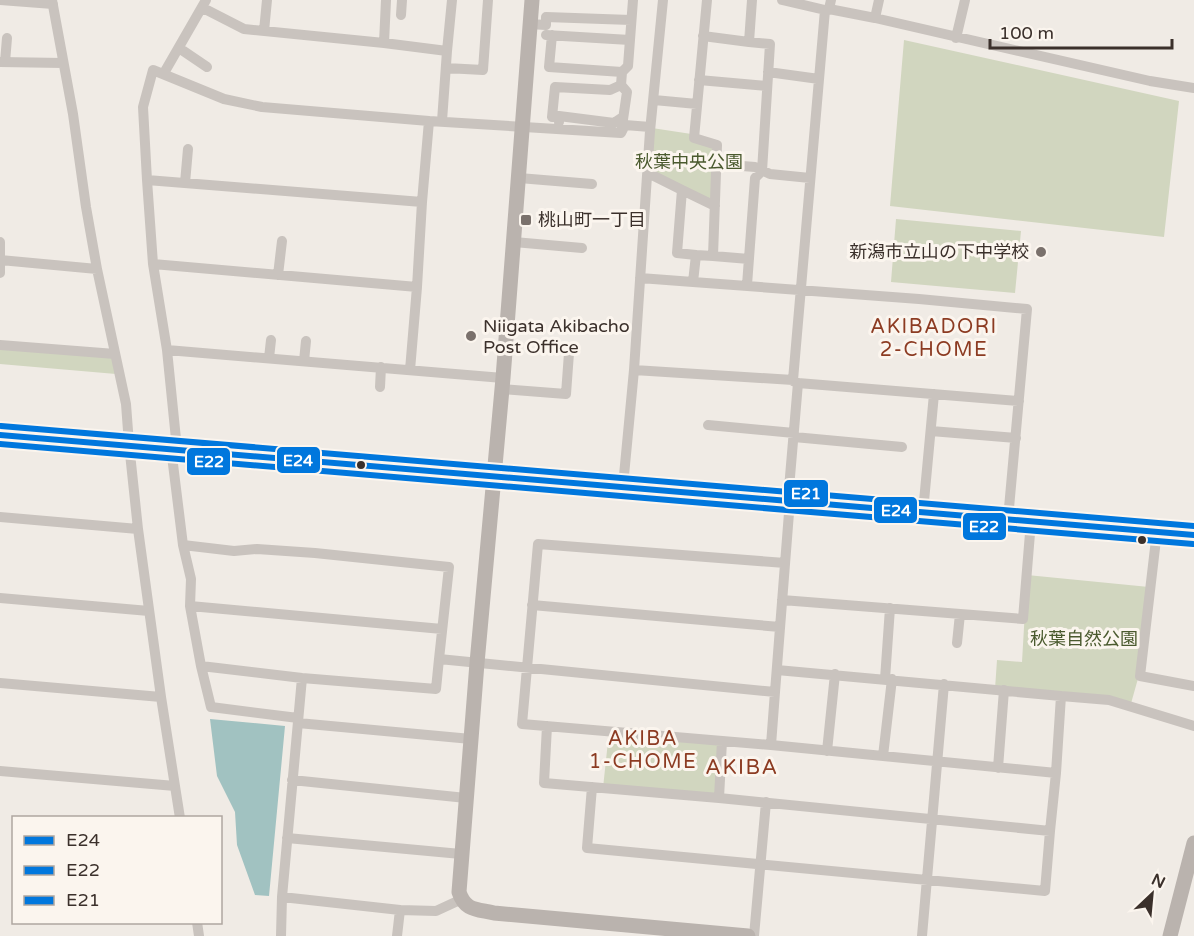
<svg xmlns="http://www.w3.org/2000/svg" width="1194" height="936" viewBox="0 0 1194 936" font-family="'Varela Round','Noto Sans JP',sans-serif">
  <rect width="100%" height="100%" fill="#f0ebe5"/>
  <path fill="#d1d6bf" d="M904 40 1179 101 1164 237 890 206Z
    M652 128 698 135 717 143 713 204 649 172Z
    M896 219 1021 231 1015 293 891 282Z
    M0 345 115 354 116 374 0 364Z
    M1027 575 1149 587 1139 675 1130 707 995 689 997 660 1022 662Z
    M609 732 722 741 719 798 603 788Z"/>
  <path fill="#a1c2c1" d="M210 719 285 726 269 896 255 895 237 845 235 812 217 776Z"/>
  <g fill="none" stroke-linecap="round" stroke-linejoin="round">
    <path stroke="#c9c3be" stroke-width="10" d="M0 0 53 4
      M52 0 73 114 86 207 97 269 126 404 129 444 138 529 161 697 180 818
      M386 0 384 43 447 51 442 121
      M782 0 825 10 829 9
      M831 0 829 9 875 18 1150 81 1194 88
      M203 8 244 29 384 43
      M401 15 402 0
      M875 18 879 0
      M530 24 546 25V17L631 20
      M264 31 267 0
      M546 35 630 40
      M552 35 549 67 622 72
      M703 36 749 42
      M956 38 965 0
      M179 48 207 67
      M447 51 452 0
      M0 62 63 63
      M5 62 7 38
      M446 68 483 70 488 0
      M768 72 819 79
      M164 73 206 0
      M699 80 767 86
      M654 100 697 104
      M559 116 552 117 555 87 610 90 621 85
      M559 122V116L614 123 623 117
      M621 133 627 92 621 85 622 72 628 66 633 0
      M717 164 755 167 770 174 810 178
      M648 173 682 190 677 253 696 255
      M519 178 592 184
      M147 180 422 202 417 287 153 264
      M185 183 188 149
      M682 190 715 206
      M422 202 429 121
      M0 242V273
      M514 242 582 248
      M713 256 749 259
      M0 260 97 269
      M278 275 282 241
      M640 278 693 282 696 255 713 256 717 145 694 138 707 0
      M693 282 919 299 1027 309 1008 519
      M747 285 755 178 762 171 770 44 749 42 752 0
      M0 345 115 354
      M167 350 503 378
      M269 358 271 340
      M304 361 306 341
      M410 370 417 287
      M634 370 650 131 663 0
      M798 383 1019 401
      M380 387 381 367
      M502 389 566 394 569 353
      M708 425 794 433
      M931 431 1016 438
      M794 437 902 447
      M171 448 183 545
      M177 449 167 350 153 264 147 180 143 107 153 70 224 99 262 107 429 121 621 133 625 125 650 127
      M623 486 634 370 793 380 825 10
      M788 500 798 383 793 381
      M923 512 934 394
      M0 517 138 529
      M1157 531 1140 676 1194 686
      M0 598 149 611
      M782 600 1023 619 1031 521
      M532 605 780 627
      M190 606 442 629
      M957 643 960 614
      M439 659 436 689 302 678 201 666 190 606 191 579 183 545 234 551 257 549 315 553 449 567 439 659 775 692 790 500
      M201 666 211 707 298 718
      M777 670 1061 696 1056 773 771 745 522 724 538 544 785 563
      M885 679 890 608
      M0 683 161 697
      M1061 696 1109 700 1194 726
      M298 723 471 739
      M547 726 544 783 719 798 1050 831 1056 773
      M771 745 775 692
      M827 751 835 674
      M883 756 892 679
      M998 768 1004 690
      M0 771 175 786
      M292 780 466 798
      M592 787 587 848 1045 891 1050 831
      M719 798 722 741
      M287 838 461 854
      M282 897 400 910
      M197 922 199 936
      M281 936 282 897 302 678
      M397 936 400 910 436 911 462 899
      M754 936 766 802
      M922 936 944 684"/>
    <path stroke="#bab3ae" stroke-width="15" d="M532 0 503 378 477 663 459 892C465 911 477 909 494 913L748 936
      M1170 936 1194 843"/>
    <path stroke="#afaaa4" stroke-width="20" d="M0 435 788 500 1194 535"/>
    <defs>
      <path id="bus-1" d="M0 435 1194 535"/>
      <path id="bus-2" d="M0 444 1193 544"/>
      <path id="bus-3" d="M1 426 1194 526"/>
    </defs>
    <use href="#bus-1" stroke="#fbf5ee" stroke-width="10"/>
    <use href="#bus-2" stroke="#fbf5ee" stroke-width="10"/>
    <use href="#bus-3" stroke="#fbf5ee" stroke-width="10"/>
    <use href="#bus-1" stroke="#07d" stroke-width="6"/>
    <use href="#bus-2" stroke="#07d" stroke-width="6"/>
    <use href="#bus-3" stroke="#07d" stroke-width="6"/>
  </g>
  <g fill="#7a716c" stroke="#fbf5ee" stroke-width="2">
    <rect x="520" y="214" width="12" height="12" rx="3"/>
    <circle cx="1041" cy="252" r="6"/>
    <circle cx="471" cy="336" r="6"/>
  </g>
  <g fill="#3b302b" stroke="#fbf5ee" stroke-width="2">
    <circle cx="361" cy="465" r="5"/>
    <circle cx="1142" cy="540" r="5"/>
  </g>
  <g text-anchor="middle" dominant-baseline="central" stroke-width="6" stroke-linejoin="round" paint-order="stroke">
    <g font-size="18" fill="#4a5a2e" stroke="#fbf5ee">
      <text x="689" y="162">秋葉中央公園</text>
      <text x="1084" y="639">秋葉自然公園</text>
    </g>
    <g font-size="18" fill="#3b302b" stroke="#fbf5ee" text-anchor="start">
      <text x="538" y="220">桃山町一丁目</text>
      <text x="1029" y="252" text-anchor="end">新潟市立山の下中学校</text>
      <text x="483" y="326">Niigata Akibacho<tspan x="483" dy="21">Post Office</tspan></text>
    </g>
    <g font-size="20" letter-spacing="1.5" fill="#8c3b22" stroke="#fbf5ee">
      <text x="934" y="327">AKIBADORI<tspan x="934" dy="23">2-CHOME</tspan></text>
      <text x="643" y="739">AKIBA<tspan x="643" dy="23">1-CHOME</tspan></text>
    </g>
    <g font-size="21" letter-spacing="1.5" fill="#8c3b22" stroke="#fbf5ee">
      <text x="742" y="767">AKIBA</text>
    </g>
  </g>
  <g stroke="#fbf5ee" stroke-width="2">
    <rect x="276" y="446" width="45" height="28" rx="6" fill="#07d"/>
    <rect x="186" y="447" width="45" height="29" rx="6" fill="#07d"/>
    <rect x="783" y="479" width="46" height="29" rx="6" fill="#07d"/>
    <rect x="873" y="496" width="45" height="28" rx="6" fill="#07d"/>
    <rect x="962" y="512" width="45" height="29" rx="6" fill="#07d"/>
  </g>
  <g font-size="16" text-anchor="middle" font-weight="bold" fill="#fff">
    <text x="298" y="466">E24</text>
    <text x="209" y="467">E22</text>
    <text x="806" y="499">E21</text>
    <text x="896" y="516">E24</text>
    <text x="984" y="532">E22</text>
  </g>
  <rect x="12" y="816" width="210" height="108" fill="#fbf5ee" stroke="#aea6a0" stroke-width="1.5"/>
  <rect x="24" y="836" width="30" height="9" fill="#0077dd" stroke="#aea6a0" stroke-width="1.5"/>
  <text x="66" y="846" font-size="18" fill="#3b302b">E24</text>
  <rect x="24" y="866" width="30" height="9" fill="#0077dd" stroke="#aea6a0" stroke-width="1.5"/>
  <text x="66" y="876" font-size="18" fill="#3b302b">E22</text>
  <rect x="24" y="896" width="30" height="9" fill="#0077dd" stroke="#aea6a0" stroke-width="1.5"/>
  <text x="66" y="906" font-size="18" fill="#3b302b">E21</text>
  <g transform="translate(1152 894) rotate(26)" stroke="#fbf5ee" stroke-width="4.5" paint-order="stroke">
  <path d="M0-4.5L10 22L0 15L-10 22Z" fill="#3b302b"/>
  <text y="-9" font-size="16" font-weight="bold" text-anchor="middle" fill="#3b302b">N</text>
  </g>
  <path d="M990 39v9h182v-9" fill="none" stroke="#3b302b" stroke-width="3"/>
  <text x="999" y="39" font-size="18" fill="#3b302b" stroke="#fbf5ee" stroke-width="4.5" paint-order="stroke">100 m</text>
</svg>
